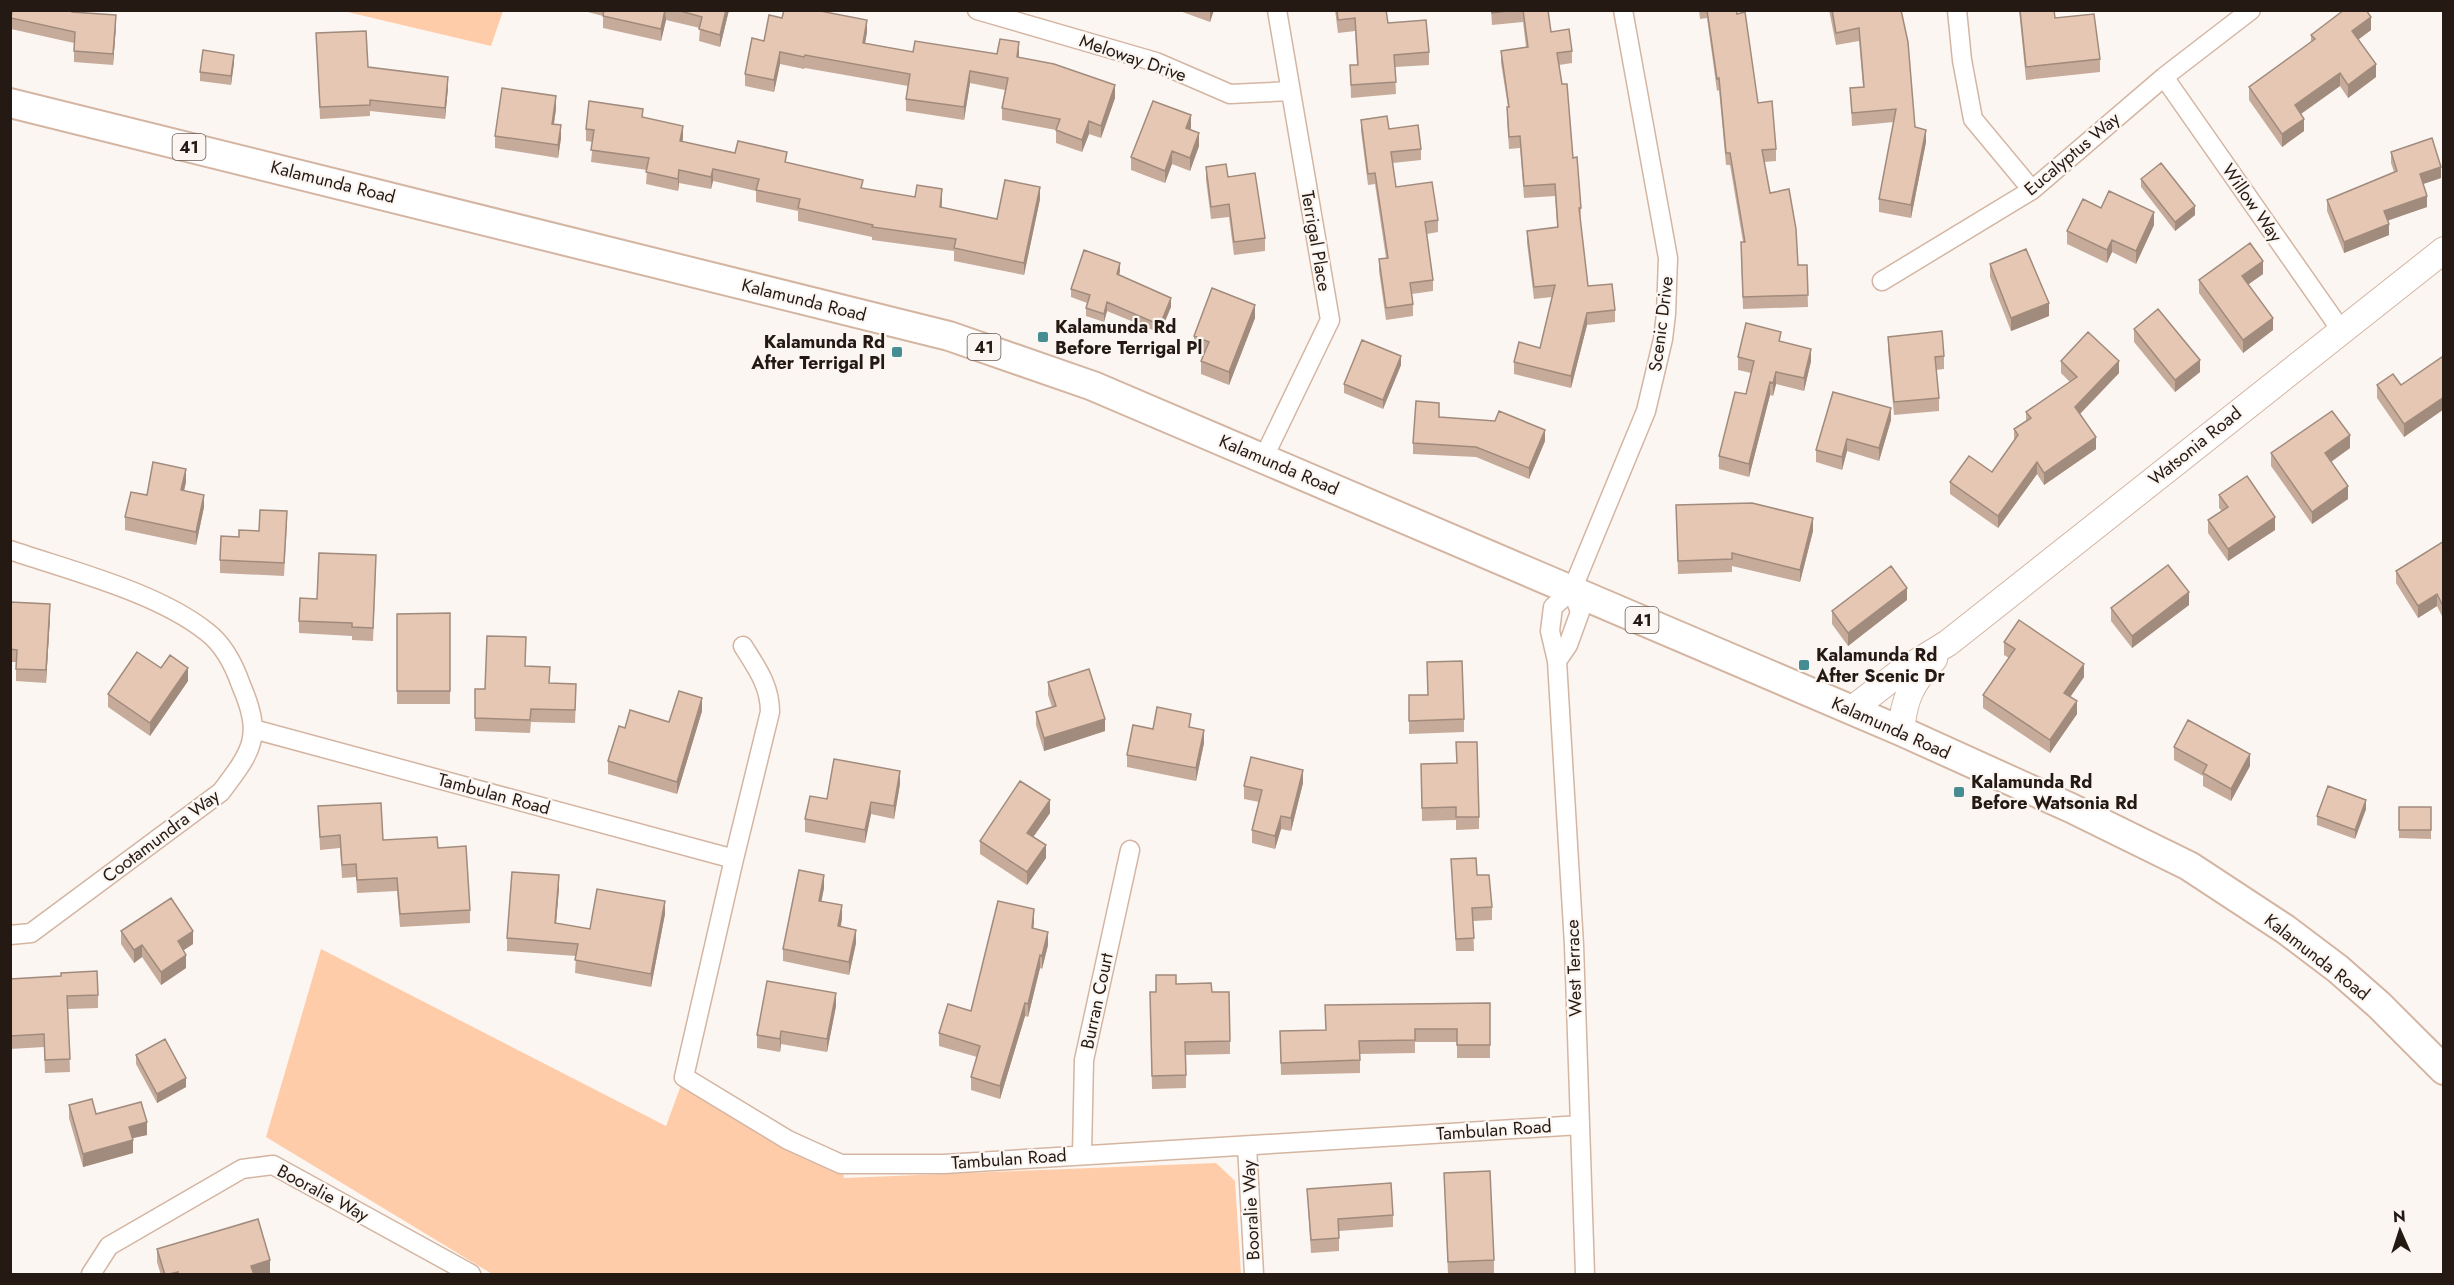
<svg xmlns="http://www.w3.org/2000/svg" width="2454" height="1285" viewBox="0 0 2454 1285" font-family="Jost,sans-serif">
  <rect width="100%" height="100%" fill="#fcf6f2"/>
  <path fill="#fca" d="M343 11H503L491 46Z
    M321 949 666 1126 684 1077 841 1164 844 1178 1216 1163 1235 1181 1241 1274H492L266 1137Z"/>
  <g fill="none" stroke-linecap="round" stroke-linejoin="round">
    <defs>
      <path id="street" d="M977 10 1156 62 1230 94 1290 91
        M1957 10 1962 60 1973 119 2032 190
        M2164 77 2341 330
        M1882 281 2032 190 2164 77 2251 10
        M1263 459 1330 320 1277 10
        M10 550C71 571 157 592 207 632 224 645 234 665 241 685 263 736 253 750 221 792L31 933 10 935
        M1557 661 1568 645 1580 612 1572 590
        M253 729 734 859 684 1077 788 1140 841 1164H944L1580 1125
        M734 859 770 712C770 685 756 667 743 646
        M1247 1146 1254 1274
        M1082 1154 1084 1060 1130 850
        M91 1274 109 1246 242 1169 273 1165 471 1274
        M1585 1274 1574 945 1557 661 1550 631 1553 607 1572 590 1646 411 1663 339 1666 314 1668 258 1623 10"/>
      <path id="secondary" d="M1851 710 1899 673 1948 643 2444 250
        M1901 731C1904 699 1911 683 1934 659"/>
      <path id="primary" d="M10 103 949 336 1093 386 1901 731 2071 808 2189 866 2285 929 2338 969 2379 1005 2444 1070"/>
    </defs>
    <use href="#street" stroke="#d4b5a2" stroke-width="21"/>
    <use href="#secondary" stroke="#d4b5a2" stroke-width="28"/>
    <use href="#primary" stroke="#d4b5a2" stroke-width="32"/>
    <use href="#street" stroke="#fff" stroke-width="18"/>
    <use href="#secondary" stroke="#fff" stroke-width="26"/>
    <use href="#primary" stroke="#fff" stroke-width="28"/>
  </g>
  <path fill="#c6ab9a" d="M580 10H729L720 47 699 41 700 28 666 20 661 41 603 28V16Z
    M1177 10H1214L1210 22Z
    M1335 10H1386L1388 23 1429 52V65L1395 67 1396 94 1351 98 1350 65H1357L1355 31 1338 33Z
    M1491 10H1548L1551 32 1572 51V63L1559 65 1581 208 1580 220 1588 286 1615 310V322L1587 325 1571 388 1514 374V362L1540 348 1552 297 1534 299 1527 243V231L1557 227 1555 196 1524 198 1520 148 1509 149 1507 119 1508 107 1501 63V51L1526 47 1523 22 1492 25Z
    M1699 10H1736L1758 103 1776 149V161L1764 162 1770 193 1798 265H1807L1808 307 1743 309 1741 254 1743 242 1730 165H1726L1719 90 1717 91 1707 18 1700 19Z
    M1829 10H1901L1915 127 1926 142 1911 218 1879 212V199L1894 122 1852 126 1850 88 1863 87 1859 41 1836 45Z
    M2019 10H2054L2055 18 2100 59V72L2026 80Z
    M74 12 116 26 113 65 74 62V43L11 29V18Z
    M2371 30 2358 40 2376 77 2348 98 2340 86 2301 114 2304 131 2282 147 2249 100V87L2311 42V35Z
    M867 32 865 43 913 52 1019 55V57L1115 98 1101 138 1089 134 1082 152 1056 143V130L1002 120V108L1005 90 970 83 964 120 906 111V99L908 86 805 68 804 69 780 64 774 92 745 86V74L764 41Z
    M316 33 368 67 448 88 445 119 370 111V116L320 119Z
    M234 63 231 85 200 81V72Z
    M556 109 554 124 561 138 558 158 495 148V136Z
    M643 117 683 138 682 142 787 163 863 189 942 201V208L997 219 1040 199 1024 275 954 261V251L872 240V237L798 221V211L756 202V191L713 181 711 189 679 183 678 191 646 184 647 170 591 162 593 142 586 141V129Z
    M1361 120 1389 129 1421 149V160L1393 163 1396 187 1438 220V232L1427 234 1433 280V291L1412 294 1413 304V316L1386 320 1379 271V259L1386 258 1375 184 1368 185 1361 131Z
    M1191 128 1190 130 1199 146 1190 171 1172 164 1165 183 1131 170V157Z
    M2391 152 2441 178 2423 184 2427 207 2387 220 2389 235 2344 253 2327 211V200L2394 172 2391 163Z
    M1206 167 1228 177 1265 238V251L1234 255 1229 217 1211 219 1206 180Z
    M2141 179 2195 215 2175 231 2141 187Z
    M2101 208 2154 225 2136 264 2112 252 2107 263 2067 244V231Z
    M1990 264 2049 316 2011 331 1990 277Z
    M1120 271 1119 275 1171 307 1160 333 1107 311 1104 322 1086 316V308L1087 303 1071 297V289Z
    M2263 274 2248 284 2273 330 2243 353 2199 293V280Z
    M1255 318 1229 385 1201 374V361L1204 353 1194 349V336Z
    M2134 329 2200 372 2175 392 2134 342Z
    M1888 337 1944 356V369L1936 370 1939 398V411L1894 415 1888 350Z
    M1781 341 1811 361 1804 391 1776 384 1773 396 1770 395 1749 477 1719 469V456L1746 394 1751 373 1738 370V357Z
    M2444 359V409L2404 437 2377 398V385H2401Z
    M2061 361 2119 373 2080 414 2096 449 2044 485 2037 474 1998 528 1950 494V482L1992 472 2014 441V429L2026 421V412L2070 382 2061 373Z
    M1401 365 1383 409 1344 393V384Z
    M1439 417 1545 441 1529 479 1476 457 1413 454V443Z
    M1891 420 1879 461 1847 451 1842 470 1816 462V450Z
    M2350 448 2331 462 2348 499 2312 524 2271 466V453Z
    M186 482 184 491 204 507 196 545 125 530V517L147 495Z
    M2219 495 2275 530 2228 561 2208 533V520L2222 511 2219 508Z
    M1676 505 1813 531 1800 582 1732 566V572L1678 574Z
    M287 524 284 576 220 573V560L239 537Z
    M2444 541V620L2437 606 2418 618 2396 583V571Z
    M376 568 373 641 352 640V636L299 633V621L317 599Z
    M1907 600 1848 646 1832 624V611Z
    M10 602 50 617 46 683 16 681V662H10Z
    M2189 605 2132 648 2111 621V608Z
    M450 613V704H397V614Z
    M2004 642 2084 677 2070 697 2077 714 2050 753 1983 708V695L2009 658 2004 655Z
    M526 666 549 683 576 697 575 723 531 722 530 733 475 731V689H485Z
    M188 681 150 736 108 707V694Z
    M1048 682 1105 731 1044 751 1036 725V712L1052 707 1048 695Z
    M1409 695 1464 719V732L1409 734Z
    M702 711 677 794 608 774V761L625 728 669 722Z
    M1191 727 1204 743 1196 781 1127 767V755L1153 729Z
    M1456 742 1479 817V829L1456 830V820L1422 821 1421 764 1457 763Z
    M2174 747 2250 766 2231 801 2203 786V776L2174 760Z
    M1303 783 1291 831 1281 829 1275 849 1252 843V830L1259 802 1244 799V786Z
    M900 784 894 819 871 814 865 843 805 832V819Z
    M318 806 383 840 438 848 470 910V923L400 927 397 891 357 893 356 877 342 878 340 848 320 850Z
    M2399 807H2431V839L2399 838Z
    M2366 809 2355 839 2317 825V816Z
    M1050 813 1033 837 1046 858 1027 885 980 854V841Z
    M1451 859 1477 875 1492 907V920L1473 921 1474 951H1456Z
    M559 888 556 923 590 929 665 914 651 987 575 973 576 956 507 951V938Z
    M824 888 821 901 842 918 841 927 856 943 849 975 783 961V949Z
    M1034 922 1033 929 1048 945 1042 969 1040 968 1028 1017 1025 1016 1000 1099 971 1090V1077L977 1057 939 1046V1033L971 1011Z
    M121 931 193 944 183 950 186 968 161 985 142 957 134 963 121 944Z
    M10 979 98 995V1008L68 1009 70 1072 45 1073 44 1047 10 1049Z
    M1176 984 1212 992 1230 1041V1054L1186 1055V1088L1152 1089 1150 992H1156Z
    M1490 1003V1058H1457V1042H1415V1053L1360 1054V1073L1281 1075 1280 1031 1326 1030 1325 1005Z
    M836 1006 827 1052 781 1044 780 1052 757 1048V1035Z
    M136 1055 186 1087 157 1103 136 1064Z
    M69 1105 96 1114 147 1135 132 1138 133 1153 83 1167 69 1118Z
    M1444 1173 1494 1260V1273L1448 1275Z
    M1307 1189 1393 1215V1227L1339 1231V1251L1311 1253Z
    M157 1249 270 1273 264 1275H161L157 1262Z"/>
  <path fill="#a18b7d" d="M665 10 666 20 661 41V29Z
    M726 10H729L720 47V35Z
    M1210 10H1214L1210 22Z
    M116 15V26L113 65V54Z
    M2371 17V30L2352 44V31Z
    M867 20V32L863 55V43Z
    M1019 42V55L1017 69V57Z
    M780 52V64L774 92V80Z
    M234 55V63L231 85V76Z
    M2376 64V77L2348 98V85Z
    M970 71V83L964 120V107Z
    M2340 73V86L2295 118V105Z
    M448 77V88L445 119V108Z
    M1115 85V98L1101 138V126Z
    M556 96V109L552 136V124Z
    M1191 115V128L1186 141V128Z
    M2304 119V131L2282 147V134Z
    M1089 121V134L1082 152V140Z
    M561 125V138L558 158V145Z
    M683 126V138L680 154V141Z
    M1926 130V142L1911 218V205Z
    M1199 133V146L1190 171V158Z
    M1172 151V164L1165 183V171Z
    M2441 167V178L2420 185V174Z
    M713 169V181L711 189V177Z
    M679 170V183L678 191V179Z
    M1040 187V199L1024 275V263Z
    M942 189V201L940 220V207Z
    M2427 196V207L2384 222V211Z
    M2195 206V215L2175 231V222Z
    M2154 212V225L2136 264V251Z
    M2389 224V235L2344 253V242Z
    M2112 240V252L2107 263V250Z
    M2263 261V274L2242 289V276Z
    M1120 263V271L1117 283V274Z
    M1171 298V307L1160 333V325Z
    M1107 302V311L1104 322V314Z
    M2049 303V316L2011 331V318Z
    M1255 305V318L1229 385V372Z
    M1587 313V325L1571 388V376Z
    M2273 318V330L2243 353V340Z
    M1811 349V361L1804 391V378Z
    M1401 356V365L1383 409V400Z
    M2200 360V372L2175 392V380Z
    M2119 361V373L2075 419V407Z
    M1776 372V384L1773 396V383Z
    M1770 382V395L1749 477V464Z
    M2444 397V409L2404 437V424Z
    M1891 408V420L1879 461V448Z
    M1545 430V441L1529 479V468Z
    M2350 435V448L2325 466V453Z
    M2096 437V449L2044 485V473Z
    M1847 439V451L1842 470V457Z
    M2037 462V474L1998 528V516Z
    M186 469V482L181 503V490Z
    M2348 486V499L2312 524V512Z
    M204 495V507L196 545V532Z
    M2275 517V530L2228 561V549Z
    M1813 518V531L1800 582V570Z
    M1907 588V600L1848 646V633Z
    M2189 592V605L2132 648V636Z
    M2437 594V606L2418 618V606Z
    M50 604V617L46 683V670Z
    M2084 664V677L2064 706V693Z
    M188 668V681L150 736V723Z
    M702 698V711L677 794V782Z
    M2077 701V714L2050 753V740Z
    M1105 719V731L1044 751V738Z
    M1204 730V743L1196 781V768Z
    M2250 754V766L2231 801V789Z
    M1303 770V783L1291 831V818Z
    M900 771V784L894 819V806Z
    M1050 800V813L1027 846V833Z
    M2366 800V809L2355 839V830Z
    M871 802V814L865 843V830Z
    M1281 816V829L1275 849V836Z
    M1046 845V858L1027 885V872Z
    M559 875V888L555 936V923Z
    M824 875V888L819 914V901Z
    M665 901V914L651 987V974Z
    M842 905V918L838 939V926Z
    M1034 909V922L1032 941V928Z
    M856 930V943L849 975V962Z
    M193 931V944L178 954V941Z
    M1048 932V945L1042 969V956Z
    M142 945V957L134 963V950Z
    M186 955V968L161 985V972Z
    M1040 955V968L1028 1017V1004Z
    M836 993V1006L827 1052V1039Z
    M1025 1003V1016L1000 1099V1086Z
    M781 1031V1044L780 1052V1039Z
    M186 1078V1087L157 1103V1094Z
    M147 1122V1135L129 1139V1127Z
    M133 1140V1153L83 1167V1154Z
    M270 1260V1273L264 1275H251V1266Z"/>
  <path fill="#e6c7b3" stroke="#a18b7d" stroke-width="1.5" d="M12 10H72V12L116 15 113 54 74 51 75 32 11 18Z
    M604 10H665L661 29 603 16Z
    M677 10H726L720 35 699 29 702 17Z
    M784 10H815L867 20 863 43 913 52 915 41 997 54 1000 39 1019 42 1017 57 1054 64 1115 85 1101 126 1089 121 1082 140 1056 130 1060 119 1002 108 1008 78 970 71 964 107 906 99 910 74 805 55 804 57 780 52 774 80 745 74 752 38 764 41 769 15 782 18Z
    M1337 10H1386L1388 23 1426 20 1429 52 1394 55 1396 82 1351 85 1350 65H1358L1355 18 1338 20Z
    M1492 10H1517L1492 13Z
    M1523 10H1548L1551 32 1569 29 1572 51 1557 53 1562 84H1567L1573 158 1577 157 1581 208H1579L1588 286 1612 284 1615 310 1587 313 1571 376 1514 362 1519 342 1540 348 1555 285 1534 287 1527 231 1558 227 1555 184 1524 186 1520 136 1509 137 1507 107H1509L1501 51 1528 47Z
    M1707 10H1736L1737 14 1745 12 1758 103 1772 101 1776 149 1762 150 1770 193 1789 189 1796 229 1798 265H1807L1808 295 1743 297 1741 242H1745L1730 153H1726L1719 78 1717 79Z
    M1832 10H1901L1908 42 1915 127 1926 130 1911 205 1879 199 1896 109 1852 113 1850 88 1864 87 1859 28 1836 33Z
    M2020 10H2054L2055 18 2094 14 2100 59 2026 67Z
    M2344 10H2366L2371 17 2352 31 2376 64 2348 85 2340 73 2295 105 2304 119 2282 134 2249 87 2315 39 2311 35Z
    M366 31 368 67 448 77 445 108 370 100V105L320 107 316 33Z
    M203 50 234 55 231 76 200 72Z
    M502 88 556 96 552 124 561 125 558 145 495 136Z
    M589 101 643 109 642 117 683 126 680 141 735 153 738 141 787 152 785 162 863 180 861 188 915 197 917 185 942 189 940 207 997 219 1005 180 1040 187 1024 263 954 248 956 239 872 227 873 225 798 208 800 199 756 190 759 179 713 169 711 177 679 170 678 179 646 172 649 158 591 150 594 130 586 129Z
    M1153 101 1191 115 1186 128 1199 133 1190 158 1172 151 1165 171 1131 157Z
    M1387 116 1389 129 1418 125 1421 149 1391 152 1396 187 1432 182 1438 220 1425 222 1433 280 1410 283 1413 304 1386 308 1379 259 1388 258 1375 173 1368 174 1361 120Z
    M2432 138 2441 167 2420 174 2427 196 2384 211 2389 224 2344 242 2327 200 2397 171 2391 152Z
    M2161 163 2195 206 2175 222 2141 179Z
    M1226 164 1228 177 1255 173 1265 238 1234 242 1229 204 1211 207 1206 167Z
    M2109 191 2154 212 2136 251 2112 240 2107 250 2067 231 2083 199 2101 208Z
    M2250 243 2263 261 2242 276 2273 318 2243 340 2199 280Z
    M2026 249 2049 303 2011 318 1990 264Z
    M1084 250 1120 263 1117 274 1171 298 1160 325 1107 302 1104 314 1086 308 1090 295 1071 289Z
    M1212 288 1255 305 1229 372 1201 361 1209 342 1194 336Z
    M2158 309 2200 360 2175 380 2134 329Z
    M1746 323 1781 332 1779 341 1811 349 1804 378 1776 372 1773 383 1770 382 1749 464 1719 456 1735 392 1746 394 1754 361 1738 357Z
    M1942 331 1944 356 1935 357 1939 398 1894 402 1888 337Z
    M2088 332 2119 361 2075 407 2096 437 2044 473 2037 462 1998 516 1950 482 1969 456 1992 472 2018 435 2014 429 2031 418 2026 412 2077 377 2061 361Z
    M1362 340 1401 356 1383 400 1344 384Z
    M2442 357 2444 359V397L2404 424 2377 385 2393 374 2401 385Z
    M1833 392 1891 408 1879 448 1847 439 1842 457 1816 450Z
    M1416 401 1439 403V417L1495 421 1499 411 1545 430 1529 468 1476 447 1413 443Z
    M2332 411 2350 435 2325 453 2348 486 2312 512 2271 453Z
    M153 462 186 469 181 490 204 495 196 532 125 517 131 492 147 495Z
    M2247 476 2275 517 2228 549 2208 520 2228 507 2219 495Z
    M1752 503 1813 518 1800 570 1732 553V559L1678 561 1676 505Z
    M260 510 287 511 284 563 220 560 221 536 239 537V530L259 531Z
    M2444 541V608L2437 594 2418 606 2396 571Z
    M319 553 376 555 373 628 352 627V623L299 621 300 598 317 599Z
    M2168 565 2189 592 2132 636 2111 608Z
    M1891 566 1907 588 1848 633 1832 611Z
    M10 602 50 604 46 670 16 669 17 650 10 649Z
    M450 613V691H397V614Z
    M2019 620 2084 664 2064 693 2077 701 2050 740 1983 695 2015 649 2004 642Z
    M487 636 526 637 525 666 550 667 549 683 576 684 575 710 531 709 530 720 475 718V689H485Z
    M137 652 161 668 170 655 188 668 150 723 108 694Z
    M1462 661 1464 719 1409 721V695H1428L1427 662Z
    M1089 669 1105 719 1044 738 1036 712 1056 706 1048 682Z
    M679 691 702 698 677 782 608 761 619 726 625 728 630 710 669 722Z
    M1157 707 1191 714 1189 727 1204 730 1196 768 1127 755 1133 725 1153 729Z
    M2188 720 2250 754 2231 789 2203 773 2207 765 2174 747Z
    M1456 742H1477L1479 817H1456V807L1422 808 1421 764 1457 763Z
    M1251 757 1303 770 1291 818 1281 816 1275 836 1252 830 1262 790 1244 786Z
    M834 759 900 771 894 806 871 802 865 830 805 819 810 796 827 799Z
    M1020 781 1050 800 1027 833 1046 845 1027 872 980 841Z
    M2328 786 2366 800 2355 830 2317 816Z
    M381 803 383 840 437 837 438 848 466 846 470 910 400 914 397 878 357 880 356 864 342 865 340 835 320 837 318 806Z
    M2399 807H2431V830H2399Z
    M1476 858 1477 875H1489L1492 907 1472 908 1474 938 1456 939 1451 859Z
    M799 870 824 875 819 901 842 905 838 926 856 930 849 962 783 949Z
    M512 872 559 875 555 923 590 929 597 889 665 901 651 974 575 960 578 944 507 938Z
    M171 898 193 931 178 941 186 955 161 972 142 945 134 950 121 931Z
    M998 901 1034 909 1032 928 1048 932 1042 956 1040 955 1028 1004 1025 1003 1000 1086 971 1077 980 1046 939 1033 948 1004 971 1011Z
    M97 971 98 995 67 996 70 1059 45 1060 44 1034 10 1036V979L61 976V973Z
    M1156 975H1176V984L1211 983 1212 992H1229L1230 1041 1185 1042 1186 1075 1152 1076 1150 992H1156Z
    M767 981 836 993 827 1039 781 1031 780 1039 757 1035Z
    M1490 1003V1045H1457V1029H1415V1040L1359 1041 1360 1060 1281 1063 1280 1031 1326 1030 1325 1005Z
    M165 1039 186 1078 157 1094 136 1055Z
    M92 1099 96 1114 141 1102 147 1122 129 1127 133 1140 83 1154 69 1105Z
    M1490 1171 1494 1260 1448 1262 1444 1173Z
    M1391 1183 1393 1215 1338 1219 1339 1238 1311 1240 1307 1189Z
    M258 1219 270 1260 251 1266 254 1275H178V1272L165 1275 157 1249Z"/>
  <g fill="#458c93" stroke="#fcf6f2" stroke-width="2">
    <rect x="1037" y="331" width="12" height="12" rx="3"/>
    <rect x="891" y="346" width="12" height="12" rx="3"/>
    <rect x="1798" y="659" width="12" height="12" rx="3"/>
    <rect x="1953" y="786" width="12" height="12" rx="3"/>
  </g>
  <g text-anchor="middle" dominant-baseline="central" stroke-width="4.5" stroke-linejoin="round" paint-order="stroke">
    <g fill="#fcf6f2" stroke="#665c56" stroke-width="1.5">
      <rect x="172.5" y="134" width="33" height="26" rx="4.5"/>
      <rect x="967.5" y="334" width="33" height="26" rx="4.5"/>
      <rect x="1625.5" y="607" width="33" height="26" rx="4.5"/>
    </g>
    <g font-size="16" font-weight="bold" fill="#251a13">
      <text x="189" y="147">41</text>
      <text x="984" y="347">41</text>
      <text x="1642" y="620">41</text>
    </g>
    <g font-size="18" fill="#251a13" stroke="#fcf6f2">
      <text transform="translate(1133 58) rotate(19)">Meloway Drive</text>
      <text transform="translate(2072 154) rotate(-40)">Eucalyptus Way</text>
      <text transform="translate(333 182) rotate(14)">Kalamunda Road</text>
      <text transform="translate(2252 203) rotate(55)">Willow Way</text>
      <text transform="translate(1316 241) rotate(80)">Terrigal Place</text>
      <text transform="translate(804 300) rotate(14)">Kalamunda Road</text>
      <text transform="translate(1661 324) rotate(-83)">Scenic Drive</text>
      <text transform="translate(2195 446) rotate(-39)">Watsonia Road</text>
      <text transform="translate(1279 465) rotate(23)">Kalamunda Road</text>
      <text transform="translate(1891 728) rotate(24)">Kalamunda Road</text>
      <text transform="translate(494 794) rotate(15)">Tambulan Road</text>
      <text transform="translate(161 836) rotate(-37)">Cootamundra Way</text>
      <text transform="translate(2317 957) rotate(38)">Kalamunda Road</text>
      <text transform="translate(1574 968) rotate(-92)">West Terrace</text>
      <text transform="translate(1097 1001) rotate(-78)">Burran Court</text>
      <text transform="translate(1494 1130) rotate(-4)">Tambulan Road</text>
      <text transform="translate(1009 1159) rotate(-4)">Tambulan Road</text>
      <text transform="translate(323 1193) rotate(28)">Booralie Way</text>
      <text transform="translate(1251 1210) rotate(-93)">Booralie Way</text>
    </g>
    <g font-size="18" font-weight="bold" fill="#251a13" stroke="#fcf6f2" text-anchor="start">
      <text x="1055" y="327">Kalamunda Rd<tspan x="1055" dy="21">Before Terrigal Pl</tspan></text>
      <text x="885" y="342" text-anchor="end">Kalamunda Rd<tspan x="885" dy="21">After Terrigal Pl</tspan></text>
      <text x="1816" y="655">Kalamunda Rd<tspan x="1816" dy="21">After Scenic Dr</tspan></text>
      <text x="1971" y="782">Kalamunda Rd<tspan x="1971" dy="21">Before Watsonia Rd</tspan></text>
    </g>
  </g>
  <rect width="2454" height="1285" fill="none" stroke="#251a13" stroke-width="24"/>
  <g transform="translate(2400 1231) rotate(357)" stroke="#fcf6f2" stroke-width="4.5" paint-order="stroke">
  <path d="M0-4.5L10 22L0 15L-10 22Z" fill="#251a13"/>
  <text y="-9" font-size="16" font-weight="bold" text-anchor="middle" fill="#251a13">N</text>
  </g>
</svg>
